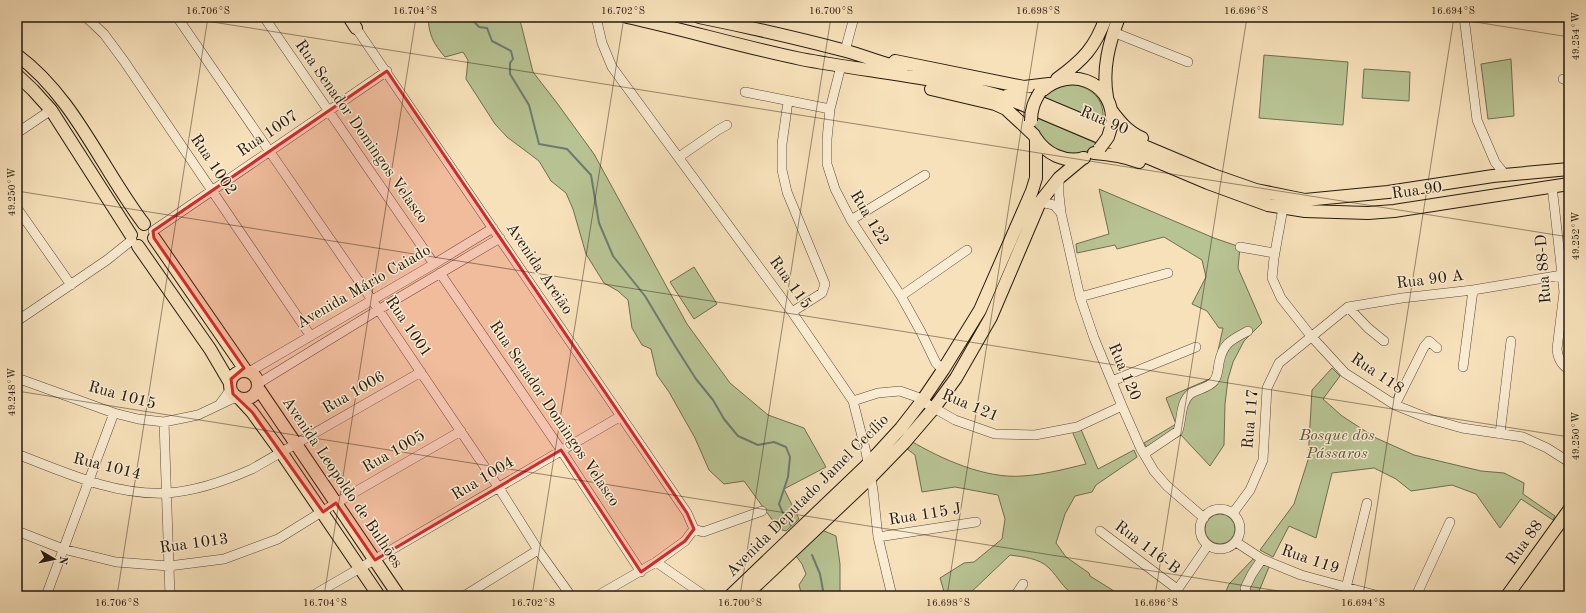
<svg xmlns="http://www.w3.org/2000/svg" width="1586" height="613" viewBox="0 0 1586 613" font-family="'Old Standard TT',serif">
  <rect width="100%" height="100%" fill="#f7e1ba"/>
  <filter id="stains"><feTurbulence type="fractalNoise" baseFrequency=".005" numOctaves="4"/><feColorMatrix values="0 0 0 0 .2 0 0 0 0 .09 0 0 0 0 .02 0 0 0 .5 -.17"/></filter>
  <radialGradient id="worn" r=".72"><stop offset=".6" stop-color="#630" stop-opacity="0"/><stop offset="1" stop-color="#630" stop-opacity=".3"/></radialGradient>
  <path fill="#b8c393" stroke="#6e6e50" d="M428 17H517L521 24 533 72 557 103 594 154 687 324 730 383 768 415 804 428 826 467 784 489 799 519 786 531 779 529 744 481 724 484 709 470 695 438 669 392 657 375 651 349 642 345 632 328 628 300 618 291 604 283 586 254 573 209 566 193 551 181 539 161 507 137 495 124 466 79 468 60 463 52 445 57C433 43 429 35 428 17Z
    M1264 55 1348 62 1343 125 1259 118Z
    M1511 59 1514 116 1488 119 1481 64Z
    M1364 69 1410 72 1409 101 1362 98Z
    M1074 84C1095 90 1105 100 1103 124L1042 97C1052 88 1061 86 1074 84Z
    M1035 116 1096 143 1090 149 1080 155 1065 156 1040 138 1035 127Z
    M1099 189 1214 238 1240 247 1238 268 1262 323 1244 341 1233 362 1228 379 1225 404 1224 445 1210 466 1181 435 1150 452 1144 443 1176 424 1166 398 1212 378 1223 328H1219L1207 311 1192 304 1206 277 1202 260 1164 237 1117 249 1115 245 1077 253 1076 244 1109 234Z
    M694 267 717 304 694 319 670 282Z
    M1332 368 1340 376 1323 399 1342 416 1376 438 1414 455 1481 471 1504 473 1524 483 1523 494 1555 516 1553 520 1521 499 1500 528 1476 494 1452 485 1411 491 1396 479 1374 468 1332 473 1316 538 1289 526 1273 557 1260 550 1294 504 1308 460 1312 390Z
    M1080 427 1098 469 1134 450 1137 457 1096 485 1092 492 1075 496 1065 514 1056 543 1066 557 1089 573 1090 576 1122 596H1075C1062 587 1059 578 1049 568 1039 558 1023 557 1010 555L967 596H944L945 595 940 578 964 563 974 562 1002 539 1005 519 998 495 955 487 922 492 915 455 906 448 911 441C941 459 986 479 1022 476 1043 475 1065 469 1086 464L1072 431Z
    M1205 529a15 15 0 1 1 30 0a15 15 0 1 1-30 0Z
    M822 530 836 536 840 564V596H802L799 585 806 574 802 564 796 556Z
    M1254 558 1269 567 1257 596H1224L1229 584Z"/>
  <g fill="none" stroke-linecap="round" stroke-linejoin="round">
    <path stroke="#6d7b72" stroke-width="2" d="M470 17 479 27 487 28 492 41 511 51 513 59 510 63V74L529 105 539 144 567 149 591 175 599 223 613 256 645 296 675 346 696 379 713 400 724 419 738 436 758 445 774 442 786 447 790 457 788 477 779 504 782 511 791 525
      M812 555 820 574 824 596"/>
    <defs>
      <path id="minor" d="M86 17 104 34 124 61 310 335
        M177 17 372 300 499 488 538 550 571 596
        M264 17 434 264
        M596 17 602 43 612 67 792 312 853 401 866 452 873 490 878 537 892 596
        M1464 17 1477 120 1495 162 1506 176
        M355 22 356 28 687 513 694 529
        M1113 32 1188 62
        M845 51 854 17
        M841 66 830 109 827 139V164L835 189 851 220 901 296 921 332 936 363 943 370
        M1563 79 1569 81
        M745 92 830 109
        M788 101 782 144V170L787 192 825 284 822 293 792 312
        M17 133 51 110
        M679 157 718 130 727 125
        M1059 178V195L1061 213 1080 297 1094 338 1122 406 1141 449 1154 471 1167 486 1204 518
        M1552 186 1564 292 1557 349C1558 359 1561 364 1569 370
        M1040 202 1054 205 1061 213
        M17 208 71 285
        M1283 208 1274 258 1272 278 1281 298 1311 336 1345 373 1395 405 1430 419 1462 428 1523 437 1547 448 1569 462
        M851 220 925 175
        M153 231 387 71
        M1240 247 1274 253
        M440 273 561 450 641 572
        M901 296 967 250
        M1080 297 1168 273
        M1348 307 1368 328 1384 341
        M17 321 107 260 132 240
        M1463 367 1473 290
        M249 372 434 264 493 228
        M17 378 114 413 138 419 164 422 198 415 236 397
        M1112 381 1196 347
        M259 383 378 310 500 238
        M853 401 878 393 900 391 917 397 922 401 955 420 995 434 1035 435 1077 427 1122 406
        M220 404 231 389
        M1395 405 1424 347 1429 341 1437 348
        M164 422 170 596
        M1500 434 1511 341
        M17 454C64 472 115 496 167 493 197 491 225 481 252 469L421 372
        M1144 454 1178 431C1182 420 1180 403 1190 394 1197 389 1209 388 1214 381 1218 376 1218 369 1219 363 1223 343 1231 340 1248 331
        M1200 529a20 20 0 1 1 40 0a20 20 0 1 1-40 0Z
        M1233 513 1250 490 1263 460 1267 388 1279 363 1348 307 1402 298 1473 290 1562 275
        M694 529 703 532 762 511
        M17 531 63 549 116 562 169 566 224 559 278 539 336 503 461 431
        M1100 531 1177 589
        M878 537 976 522
        M1236 542 1262 559 1301 575 1379 596
        M656 562 705 596
        M1346 588 1367 503
        M46 596 114 413
        M312 596 621 416
        M464 596 538 550
        M597 596 656 562 685 541 694 529
        M1015 596 1023 584
        M1173 596 1208 545
        M1247 596 1245 588 1252 574 1262 559
        M1416 596 1450 522"/>
      <path id="major" d="M349 17 356 28
        M627 17C686 30 743 47 801 59 869 72 940 77 1007 98L1208 183 1268 205 1305 211 1368 213 1394 211 1569 184
        M699 17C748 27 797 38 846 51 865 56 883 64 902 68
        M17 55C75 98 101 168 144 224
        M895 61 1024 87 1049 84
        M17 75 33 90 51 110 131 235
        M1057 79C1083 60 1095 48 1106 17
        M931 89 995 104 1006 109 1034 135
        M1043 90C1069 67 1110 80 1112 117
        M1010 92 1032 99 1213 175 1256 190 1305 200 1388 192 1493 176 1569 169
        M1107 97C1102 69 1109 43 1119 17
        M1111 110C1120 122 1128 132 1142 138
        M1035 137C1046 154 1064 163 1084 158
        M1094 153C1110 154 1124 156 1139 162
        M154 238 246 371
        M138 246 210 349 230 383
        M230 385a14 14 0 1 1 28 0a14 14 0 1 1-28 0Z
        M258 388 399 596
        M240 399 252 412 281 452 379 596
        M730 596 868 464 901 428 922 401 943 370 980 310 1032 191 1036 178V139
        M745 596 871 477 904 443 934 408 956 378 991 317 1040 202 1059 178 1083 158
        M1507 596 1569 510"/>
    </defs>
    <use href="#minor" stroke="#594b38" stroke-width="10"/>
    <use href="#major" stroke="#24190d" stroke-width="14"/>
    <use href="#minor" stroke="#faecd2" stroke-width="9"/>
    <use href="#major" stroke="#f7e1ba" stroke-width="12"/>
    <defs>
      <path id="major-bridge" d="M1031 121C1031 109 1034 102 1040 92
        M1100 148 1108 137 1112 124"/>
    </defs>
    <use href="#major-bridge" stroke="#24190d" stroke-width="14" stroke-linecap="butt"/>
    <use href="#major-bridge" stroke="#f7e1ba" stroke-width="12"/>
  </g>
  <path fill="#d62828" fill-opacity="0.2" stroke="#d62828" stroke-width="3" stroke-linejoin="round" d="M387 71 687 513 694 529 685 541 641 572 561 450 375 560 336 503 323 512 252 412 233 394 231 379 244 368 154 238 153 231Z"/>
  <path fill="none" stroke="#24190d" stroke-width="1" stroke-opacity="0.45" d="M181 17 1569 237M1444 17 1569 37M17 191 1569 437M17 391 1310 596M17 591 46 596M117 596 208 17M324 596 416 17M532 596 624 17M740 596 831 17M947 596 1039 17M1155 596 1247 17M1363 596 1454 17"/>
  <g text-anchor="middle" dominant-baseline="central" stroke-width="3" stroke-linejoin="round" paint-order="stroke">
    <g font-size="16" fill="#24190d" stroke="#faecd2">
      <text transform="translate(1104 121) rotate(23)">Rua 90</text>
      <text transform="translate(361 132) rotate(55)">Rua Senador Domingos Velasco</text>
      <text transform="translate(268 134) rotate(-34)">Rua 1007</text>
      <text transform="translate(213 165) rotate(56)">Rua 1002</text>
      <text transform="translate(1417 191) rotate(-8)">Rua 90</text>
      <text transform="translate(869 218) rotate(59)">Rua 122</text>
      <text transform="translate(539 269) rotate(56)">Avenida Areião</text>
      <text transform="translate(1544 269) rotate(-94)">Rua 88-D</text>
      <text transform="translate(1430 280) rotate(-7)">Rua 90 A</text>
      <text transform="translate(790 283) rotate(54)">Rua 115</text>
      <text transform="translate(364 287) rotate(-30)">Avenida Mário Caiado</text>
      <text transform="translate(408 327) rotate(56)">Rua 1001</text>
      <text transform="translate(1124 372) rotate(67)">Rua 120</text>
      <text transform="translate(1377 374) rotate(34)">Rua 118</text>
      <text transform="translate(354 393) rotate(-30)">Rua 1006</text>
      <text transform="translate(122 396) rotate(15)">Rua 1015</text>
      <text transform="translate(970 406) rotate(23)">Rua 121</text>
      <text transform="translate(554 414) rotate(56)">Rua Senador Domingos Velasco</text>
      <text transform="translate(1251 419) rotate(-85)">Rua 117</text>
      <text transform="translate(394 452) rotate(-30)">Rua 1005</text>
      <text transform="translate(107 467) rotate(14)">Rua 1014</text>
      <text transform="translate(483 479) rotate(-31)">Rua 1004</text>
      <text transform="translate(342 483) rotate(56)">Avenida Leopoldo de Bulhões</text>
      <text transform="translate(808 496) rotate(-45)">Avenida Deputado Jamel Cecílio</text>
      <text transform="translate(925 515) rotate(-9)">Rua 115 J</text>
      <text transform="translate(1525 543) rotate(-54)">Rua 88</text>
      <text transform="translate(194 544) rotate(-8)">Rua 1013</text>
      <text transform="translate(1147 548) rotate(37)">Rua 116-B</text>
      <text transform="translate(1310 560) rotate(19)">Rua 119</text>
    </g>
    <g font-size="16" font-style="italic" fill="#58543c" stroke="#faecd2">
      <text x="1337" y="436">Bosque dos<tspan x="1337" dy="18">Pássaros</tspan></text>
    </g>
  </g>
  <rect width="1586" height="613" fill="none" stroke="#f7e1ba" stroke-width="44"/>
  <g transform="translate(54 559) rotate(99)" stroke="#faecd2" stroke-width="3" paint-order="stroke">
  <path d="M0-3L7 15L0 10L-7 15Z" fill="#24190d"/>
  <text y="-6" font-size="11" font-weight="bold" text-anchor="middle" fill="#24190d">N</text>
  </g>
  <rect x="22" y="22" width="1542" height="569" fill="none" stroke="#24190d" stroke-width="1.5"/>
  <g font-size="10" text-anchor="middle" fill="#24190d">
    <text x="208" y="14">16.706°S</text>
    <text x="415" y="14">16.704°S</text>
    <text x="623" y="14">16.702°S</text>
    <text x="831" y="14">16.700°S</text>
    <text x="1038" y="14">16.698°S</text>
    <text x="1246" y="14">16.696°S</text>
    <text x="1453" y="14">16.694°S</text>
    <text transform="translate(1575 36) rotate(-90)" y="4">49.254°W</text>
    <text transform="translate(11 192) rotate(-90)" y="4">49.250°W</text>
    <text transform="translate(1575 236) rotate(-90)" y="4">49.252°W</text>
    <text transform="translate(11 392) rotate(-90)" y="4">49.248°W</text>
    <text transform="translate(1575 436) rotate(-90)" y="4">49.250°W</text>
    <text x="117" y="606">16.706°S</text>
    <text x="325" y="606">16.704°S</text>
    <text x="533" y="606">16.702°S</text>
    <text x="740" y="606">16.700°S</text>
    <text x="948" y="606">16.698°S</text>
    <text x="1156" y="606">16.696°S</text>
    <text x="1363" y="606">16.694°S</text>
  </g>
  <rect width="100%" height="100%" filter="url(#stains)"/>
  <rect width="100%" height="100%" fill="url(#worn)"/>
</svg>
